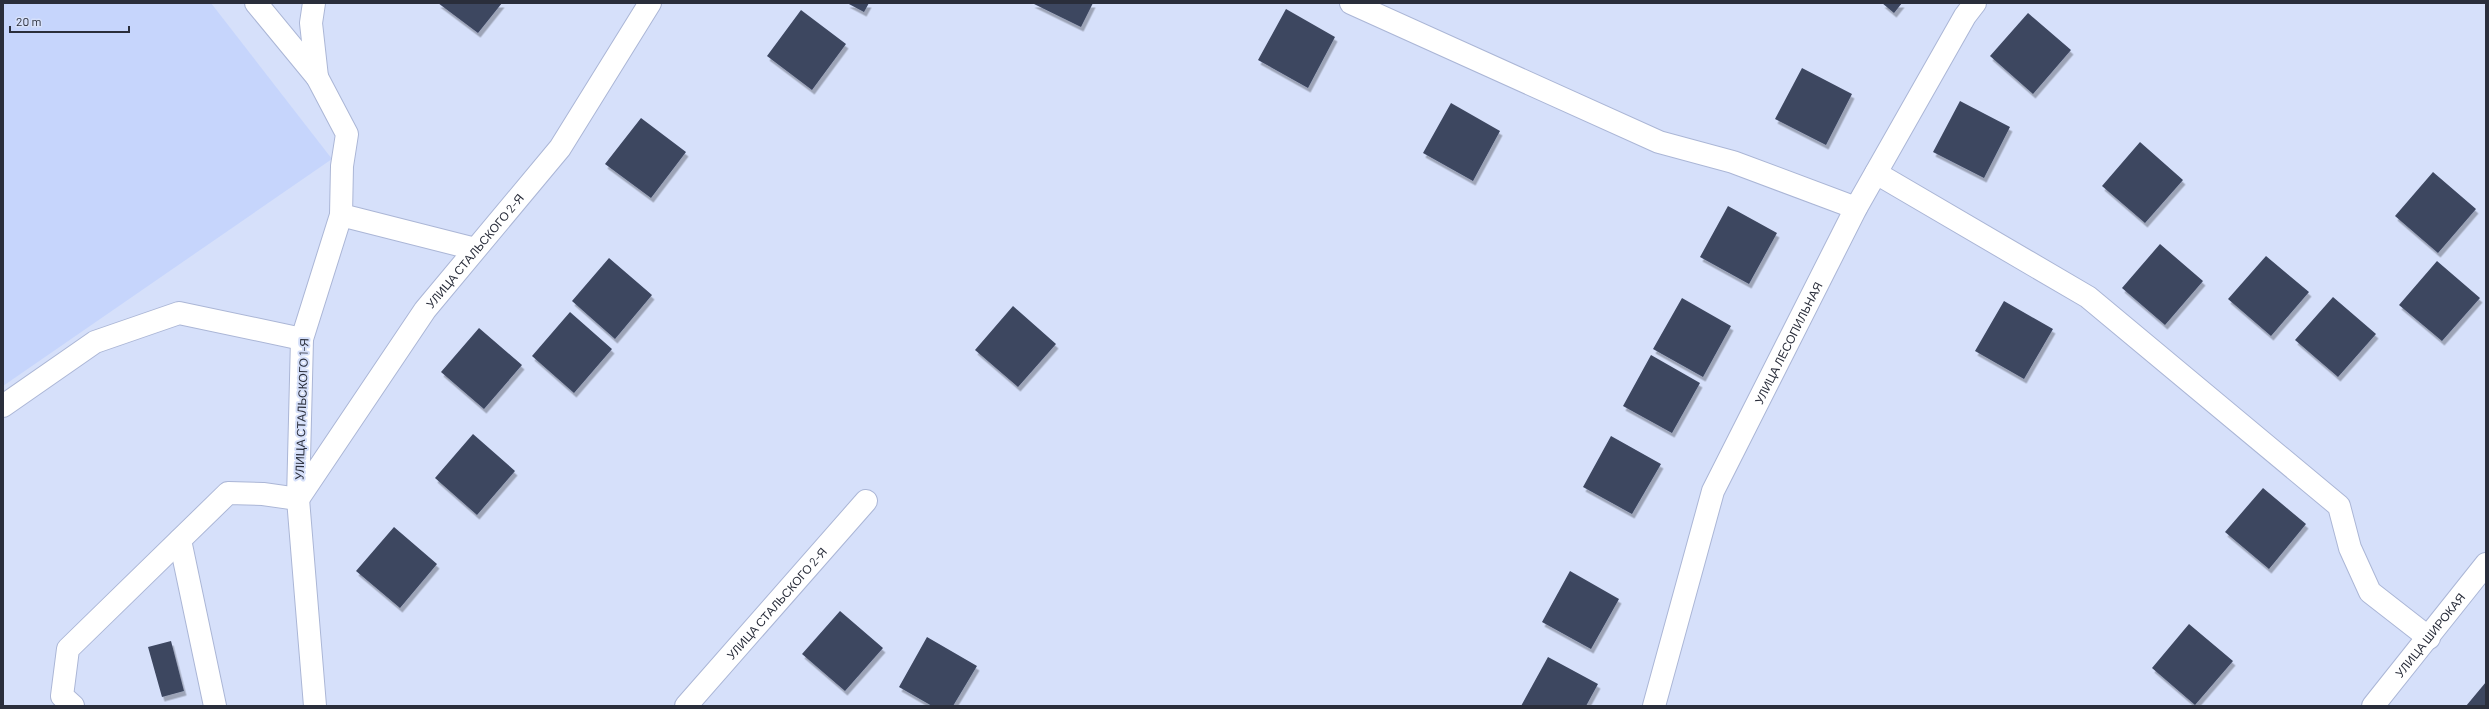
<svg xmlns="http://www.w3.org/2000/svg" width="2489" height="709" viewBox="0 0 2489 709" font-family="Barlow,sans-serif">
  <defs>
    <filter id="shadow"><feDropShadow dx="2.5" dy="4.5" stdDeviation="0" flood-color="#0004"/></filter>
  </defs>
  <rect width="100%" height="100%" fill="#d6e0fa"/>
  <path fill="#c6d5fc" d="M3 3H211L332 159 3 386Z"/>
  <path fill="#3d4761" filter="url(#shadow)" d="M438 3H502L478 33Z
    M847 3H869L864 12Z
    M1032 3H1093L1081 27Z
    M1882 3H1902L1894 13Z
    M1286 9 1335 37 1308 88 1258 60Z
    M801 10 846 44 812 90 767 56Z
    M2028 13 2071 50 2033 94 1990 56Z
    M1802 68 1852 94 1826 145 1775 119Z
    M1960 101 2010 127 1984 178 1933 152Z
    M1451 103 1500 131 1473 181 1423 153Z
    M641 118 686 152 651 198 605 164Z
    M2140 142 2183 180 2145 223 2102 186Z
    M2433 172 2476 209 2438 253 2395 216Z
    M1728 206 1777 233 1749 284 1700 257Z
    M2160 244 2203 281 2165 325 2122 288Z
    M2266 256 2309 292 2271 336 2228 299Z
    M609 258 652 295 615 339 572 301Z
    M2437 261 2480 298 2442 341 2399 305Z
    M2333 297 2376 334 2338 377 2295 340Z
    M1682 298 1731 326 1703 377 1653 349Z
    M2004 301 2053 329 2024 379 1975 351Z
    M1013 306 1056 344 1018 387 975 350Z
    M570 312 612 349 574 393 532 356Z
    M479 328 522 365 484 409 441 372Z
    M1651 355 1700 383 1672 433 1623 406Z
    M473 434 515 471 477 515 435 478Z
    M1611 436 1661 464 1632 514 1583 487Z
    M2263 488 2306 524 2269 569 2225 532Z
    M394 527 437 564 400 608 356 571Z
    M1570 571 1619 599 1591 649 1542 622Z
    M840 611 883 648 845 691 802 654Z
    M2189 624 2233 661 2195 705 2152 668Z
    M927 637 977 666 953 706H932L899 687Z
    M171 641 184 691 162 697 148 647Z
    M1548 657 1598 684 1586 706H1521Z
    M2486 682V706H2466Z"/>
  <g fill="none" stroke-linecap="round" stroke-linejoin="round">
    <defs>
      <g id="minor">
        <path d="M256 3 317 77 347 134 342 166 341 215 302 339 298 499 315 706"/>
        <path d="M314 3 311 23 317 77"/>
        <path d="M1351 3 1659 142 1733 162 1856 208"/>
        <path d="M1876 173 2088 297 2339 506 2350 548 2370 592 2429 638"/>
        <path d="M341 215 475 249"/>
        <path d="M3 406 95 342 179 313 302 339"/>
        <path d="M180 540 215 706"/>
        <path id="s1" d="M73 706 62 696 68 649 228 493 263 494 298 499 425 310 560 148 650 3"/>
        <path id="s2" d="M686 706 866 501"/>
        <path id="s3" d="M1654 706 1713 491 1856 208 1965 16 1975 3"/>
        <path id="s4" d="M2373 706 2486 564"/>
      </g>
    </defs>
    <use href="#minor" stroke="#abb6d6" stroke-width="24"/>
    <use href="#minor" stroke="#fff" stroke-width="22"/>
  </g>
  <g text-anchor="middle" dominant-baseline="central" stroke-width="4" stroke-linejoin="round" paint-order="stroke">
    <g font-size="12" fill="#2a2e3b" stroke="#d6e0fa">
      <text stroke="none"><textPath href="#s1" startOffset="661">УЛИЦА СТАЛЬСКОГО 2-Я</textPath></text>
      <text stroke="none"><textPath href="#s3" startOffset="389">УЛИЦА ЛЕСОПИЛЬНАЯ</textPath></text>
      <text transform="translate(301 409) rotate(-88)">УЛИЦА СТАЛЬСКОГО 1-Я</text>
      <text stroke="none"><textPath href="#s2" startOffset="137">УЛИЦА СТАЛЬСКОГО 2-Я</textPath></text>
      <text stroke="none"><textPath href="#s4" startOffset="91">УЛИЦА ШИРОКАЯ</textPath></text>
    </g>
  </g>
  <rect width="2489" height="709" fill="none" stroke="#2a2e3b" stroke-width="8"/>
  <path d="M10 26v6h119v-6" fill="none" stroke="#2a2e3b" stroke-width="2"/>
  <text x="16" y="26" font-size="12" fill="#2a2e3b" stroke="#d6e0fa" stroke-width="3" paint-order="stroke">20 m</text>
</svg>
